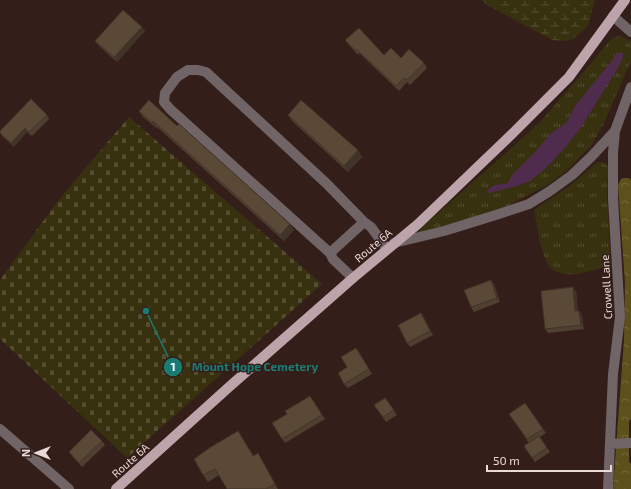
<svg xmlns="http://www.w3.org/2000/svg" width="631" height="489" viewBox="0 0 631 489" font-family="'Exo 2',sans-serif">
  <defs>
    <pattern id="grass-tufts" width="24" height="20" patternUnits="userSpaceOnUse"><rect width="24" height="20" fill="#383110"/><path d="M3 7l-1-3M5 7V3M7 7l1-3M15 17l-1-3M17 17v-4M19 17l1-3" fill="none" stroke="#554e32"/></pattern>
    <pattern id="forest-crowns" width="20" height="18" patternUnits="userSpaceOnUse"><rect width="20" height="18" fill="#5c511a"/><path d="M2 6a3 3 0 1 1 6 0M12 15a3 3 0 1 1 6 0" fill="none" stroke="#74693b"/></pattern>
    <pattern id="wetland-marsh" width="20" height="14" patternUnits="userSpaceOnUse"><rect width="20" height="14" fill="#383110"/><path d="M1 5h8M5 5V1M11 12h8M15 12V8" fill="none" stroke="#554e32"/></pattern>
    <pattern id="cemetery-stones" width="16" height="16" patternUnits="userSpaceOnUse"><rect width="16" height="16" fill="#383110"/><path d="M2 7V4a2 2 0 0 1 4 0v3zM10 15v-3a2 2 0 0 1 4 0v3z" fill="#554e32"/></pattern>
  </defs>
  <rect width="100%" height="100%" fill="#341e19"/>
  <path fill="url(#grass-tufts)" d="M618 36 622 37 631 41V61L603 125 591 146 565 172 546 186 503 208 412 236 516 144 539 123 575 82 611 39Z
    M598 162H603L607 165 608 168 607 197 611 266C599 268 588 272 577 274 568 275 556 274 550 267 541 257 537 225 534 210L571 185 595 164Z"/>
  <path fill="url(#forest-crowns)" d="M624 178H629L631 180V419L629 421V462L631 464V489H613L624 340 625 283 618 185 621 179Z"/>
  <path fill="url(#wetland-marsh)" d="M481 0H595L588 26 573 39 564 41 552 40 489 6Z"/>
  <path fill="url(#cemetery-stones)" d="M129 117 322 284 127 458 0 339V280L61 197Z"/>
  <path fill="#4f2b4d" d="M621 52 623 54V57L619 66 582 126 563 150 545 169 530 181 517 186 489 193 487 192C492 183 500 185 508 183L512 175 535 152 549 135 567 122 575 106 618 53Z"/>
  <g fill="none" stroke-linecap="round" stroke-linejoin="round">
    <path stroke="#706467" stroke-width="10" d="M613 16 631 32
      M394 243 444 231 499 214 529 204 550 191 572 175 591 157 615 131
      M330 253 170 109 164 102 165 93 177 77 188 70H198L206 72 327 184 364 222
      M353 278 333 259 330 253 364 222 371 227 387 249
      M0 429 69 489
      M610 444 631 443
      M608 489 613 374 620 317 613 199V152L615 131 631 87"/>
    <path stroke="#bda4aa" stroke-width="10" d="M116 489 229 387 353 278 418 224 513 133 569 77 625 0"/>
  </g>
  <path fill="#4e3f30" d="M145 31 117 62 98 45 95 41Z
    M345 40 384 55 424 63 427 68 410 85 407 82 399 91 359 53 358 55 348 44Z
    M139 111 177 126 294 230 284 241 157 127 156 128 143 117Z
    M47 115 49 119 32 136 27 132 14 147 2 136 0 133Z
    M288 115 358 150 362 157 348 172 292 121Z
    M494 284 500 302 474 312 471 307Z
    M576 291 578 311 582 315 584 329 548 333 545 329Z
    M424 318 433 335 410 347 407 343Z
    M359 352 372 374 348 388 344 384 347 367Z
    M385 398 397 415 386 422 374 405Z
    M313 400 325 419 285 443 282 439Z
    M525 403 546 433 540 437 550 452 535 462 524 446 529 443 509 414Z
    M238 431 254 456 262 460 278 489H227L219 475 208 482 203 475Z
    M102 441 105 445 82 467 72 456 69 452Z"/>
  <path fill="#403327" d="M142 27 145 31 117 62 114 57Z
    M153 121 157 127 156 128 152 123Z
    M25 128 27 132 14 147 11 143Z
    M358 150 362 157 348 172 344 166Z
    M290 224 294 230 284 241 280 235Z
    M491 280 494 284 500 302 497 298Z
    M573 287 576 291 578 315 575 311Z
    M579 311 582 315 584 329 581 325Z
    M421 313 424 318 433 335 430 331Z"/>
  <path fill="#5b4938" stroke="#403327" d="M123 10 142 27 114 57 95 41Z
    M359 28 384 55 391 48 401 58 409 49 424 63 407 80 404 78 396 86 356 49 355 50 345 40Z
    M31 99 47 115 29 132 25 128 11 143 0 133V131Z
    M149 100 177 126 179 124 290 224 280 235 153 121 152 123 139 111Z
    M301 100 358 150 344 166 288 115Z
    M491 280 497 298 471 307 464 290Z
    M573 287 575 311H579L581 325 545 329 541 291Z
    M421 313 430 331 407 343 398 325Z
    M356 348 369 369 344 384 338 373 347 367 341 357Z
    M310 396 322 415 282 439 272 423 287 414 285 411Z
    M385 398 394 410 383 417 374 405Z
    M525 403 543 429 527 439 509 414Z
    M91 430 102 441 79 463 69 452Z
    M238 431 253 456 258 453 275 484 266 489H227L215 469 203 475 194 459 211 447Z
    M539 436 547 448 532 458 524 446Z"/>
  <g text-anchor="middle" dominant-baseline="central" stroke-width="3" stroke-linejoin="round" paint-order="stroke">
    <g font-size="11" fill="#eadad6" stroke="#341e19">
      <text transform="translate(373 245) rotate(-40)">Route 6A</text>
      <text transform="translate(606 287) rotate(-93)">Crowell Lane</text>
      <text transform="translate(130 460) rotate(-42)">Route 6A</text>
    </g>
  </g>
  <path fill="none" stroke="#1a7b73" stroke-width="1.5" d="M146 311L173 367"/>
  <g fill="#1a7b73" stroke="#341e19" stroke-width="1.5">
    <circle cx="146" cy="311" r="4"/>
    <circle cx="173" cy="367" r="10"/>
  </g>
  <g font-size="12" text-anchor="middle" font-weight="bold" fill="#fff">
    <text x="173" y="371">1</text>
  </g>
  <g font-size="12" text-anchor="middle" font-weight="bold" fill="#1a7b73" stroke="#341e19" stroke-width="3" stroke-linejoin="round" paint-order="stroke">
    <text x="255" y="371">Mount Hope Cemetery</text>
  </g>
  <g transform="translate(36 453) rotate(270)" stroke="#341e19" stroke-width="3" paint-order="stroke">
  <path d="M0-3L7 15L0 10L-7 15Z" fill="#eadad6"/>
  <text y="-6" font-size="11" font-weight="bold" text-anchor="middle" fill="#eadad6">N</text>
  </g>
  <path d="M487 465v6h124v-6" fill="none" stroke="#eadad6" stroke-width="2"/>
  <text x="493" y="465" font-size="12" fill="#eadad6" stroke="#341e19" stroke-width="3" paint-order="stroke">50 m</text>
</svg>
